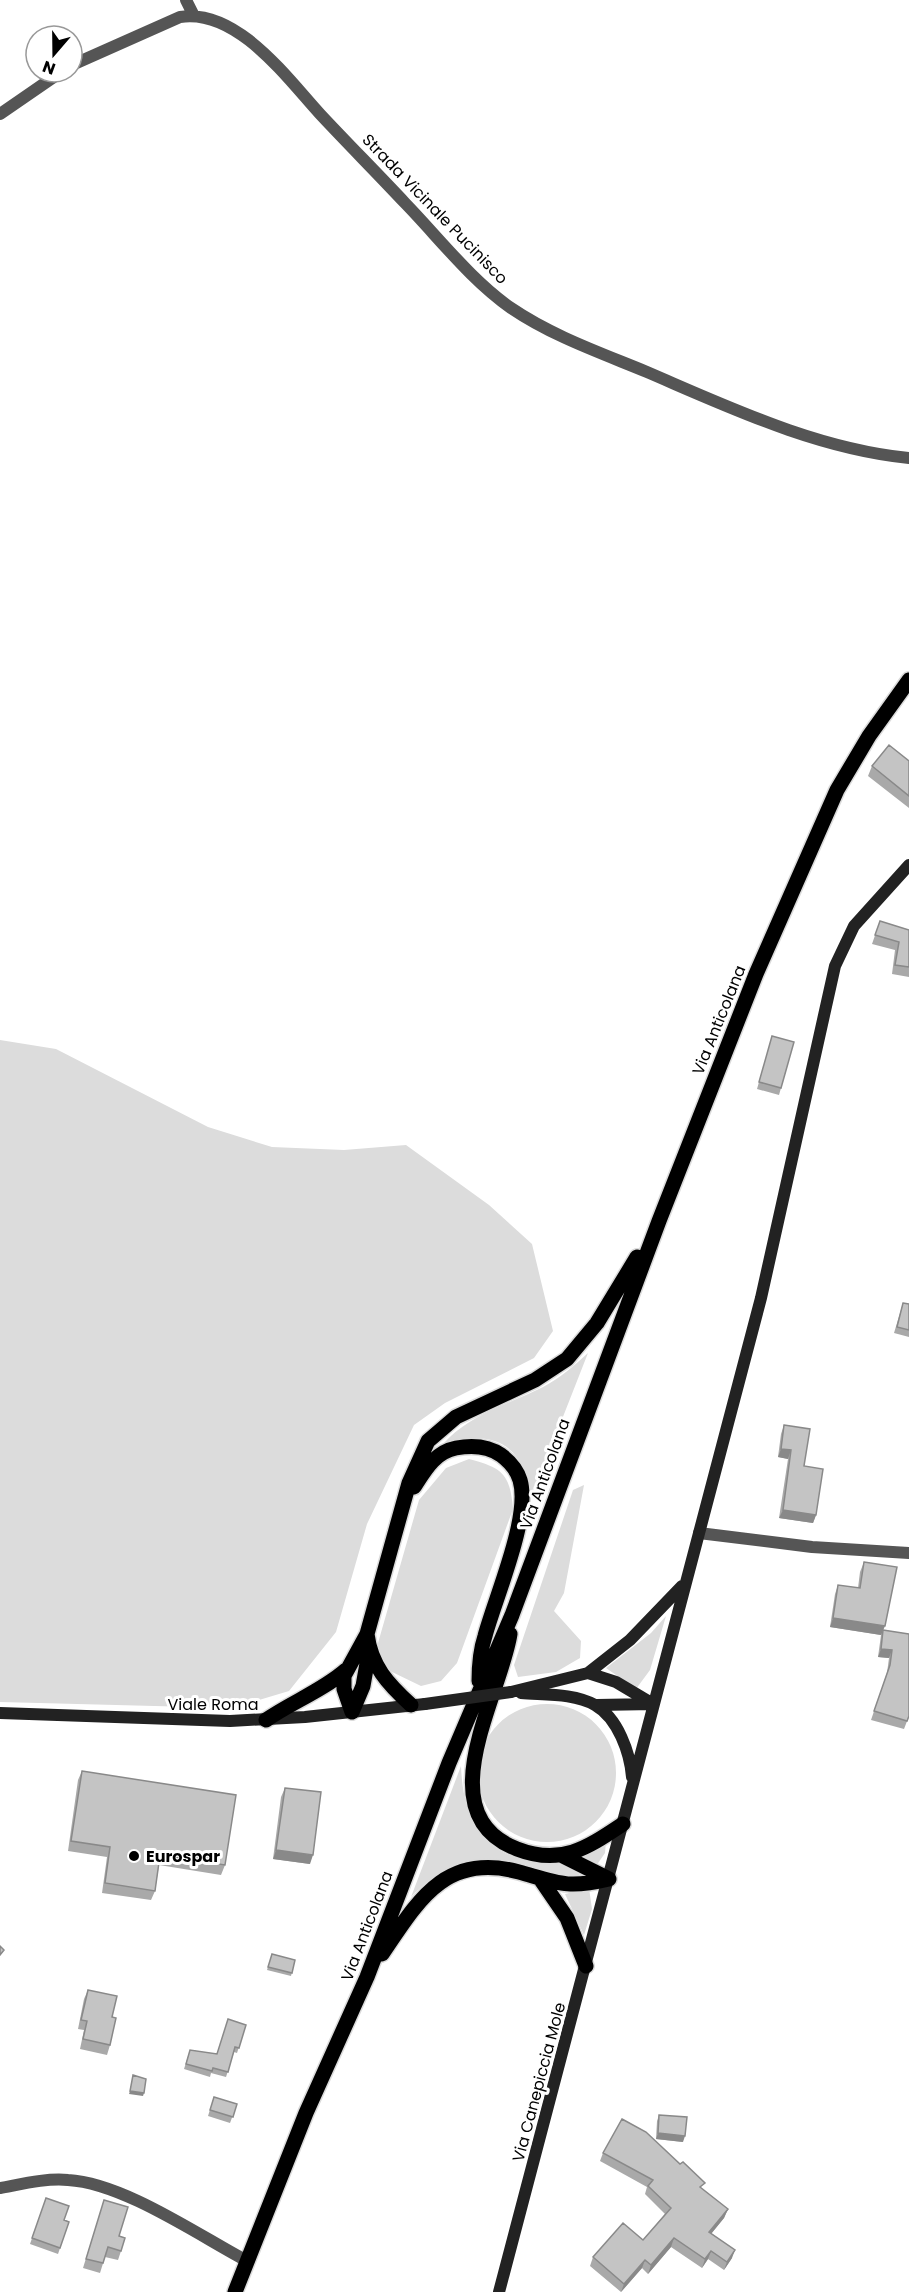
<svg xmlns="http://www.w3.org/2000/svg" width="909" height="2292" viewBox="0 0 909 2292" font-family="Poppins,sans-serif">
  <rect width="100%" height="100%" fill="#fff"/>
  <path fill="#dcdcdc" d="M0 1040 56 1049 208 1127 272 1147 344 1150 406 1145 489 1205 532 1244 553 1331 534 1358 445 1403 414 1425 367 1524 336 1632 289 1691 232 1708 0 1702Z
    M588 1353 528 1506C532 1448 492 1424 441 1447 465 1416 509 1404 543 1387 560 1378 574 1366 588 1353Z
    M469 1459C503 1468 510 1474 513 1509L457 1663 441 1681 421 1686 390 1671 376 1650 419 1500 446 1468Z
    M584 1485 564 1593 554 1611 581 1641 580 1658 556 1672 518 1677 514 1665 573 1490Z
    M666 1616 650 1670 636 1689 606 1668 651 1633Z
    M478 1773a69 69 0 1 1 138 0a69 69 0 1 1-138 0Z
    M461 1766C463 1817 480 1854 535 1862 557 1865 564 1860 582 1877L575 1879C510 1863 465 1842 411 1897Z
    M606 1841 605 1853 594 1869 580 1857Z
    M589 1888 592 1909 584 1935 565 1894Z"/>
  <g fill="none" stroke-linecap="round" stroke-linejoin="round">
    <defs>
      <path id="primary" d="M414 1487C425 1470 435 1452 456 1448 472 1445 488 1446 501 1455 509 1461 517 1470 520 1480 531 1517 495 1598 485 1636 480 1651 479 1666 479 1681
        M367 1634C371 1666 388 1684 411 1705
        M510 1634C501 1695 426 1814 517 1849 561 1866 587 1848 623 1824
        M352 1712 344 1689V1676L367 1634 409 1483 428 1441 456 1417 535 1380 567 1359 597 1323 637 1257
        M352 1712 363 1686 369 1652
        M266 1720C292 1702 322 1691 346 1670
        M563 1856 609 1879
        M541 1880 567 1918 586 1966
        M382 1954C418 1901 445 1852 519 1872 558 1883 567 1889 609 1879
        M235 2292 306 2113 367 1977 449 1763 512 1615 659 1221 756 974 837 790 869 736 909 680"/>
    </defs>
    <use href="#primary" stroke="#dbdbdb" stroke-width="18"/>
    <path stroke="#555" stroke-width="12" d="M186 0 194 16
      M72 65 180 17C237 8 287 78 320 114 348 144 377 173 405 203 439 238 471 280 511 308 552 336 601 353 647 372 731 408 817 449 909 458
      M0 114 61 72
      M699 1533 812 1547 909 1553
      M0 2188C22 2184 46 2178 68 2180 123 2183 198 2235 247 2261"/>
    <path stroke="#222" stroke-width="12" d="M588 1673 616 1682 653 1704
      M511 1692 588 1673 630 1640 682 1586
      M521 1693C544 1695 574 1693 595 1705 618 1718 630 1753 632 1777
      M597 1705 653 1704
      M0 1713 230 1721 305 1717 425 1704
      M499 2292 761 1298 835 966 854 926 909 865"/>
    <use href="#primary" stroke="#000" stroke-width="15"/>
    <path stroke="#222" stroke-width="12" d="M425 1704 511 1692"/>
  </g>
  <path fill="#a9a9a9" d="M909 761V808L868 776 872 766Z
    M880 921 909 930V977L892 974 895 950 872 944Z
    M772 1036 781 1088 779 1095 757 1089Z
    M903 1303 909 1304V1337L894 1333Z
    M784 1425 804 1466 816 1515 813 1523 779 1518 788 1459 778 1457 781 1434Z
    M864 1562 883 1630 909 1634V1716L904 1729 871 1720 887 1673 889 1658 878 1657 881 1635 830 1627 835 1594 838 1585 858 1588 860 1572Z
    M82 1771 225 1865 221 1875 159 1865 155 1891 151 1900 102 1893 107 1857 68 1851 78 1780Z
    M285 1788 310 1864 273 1859 281 1797Z
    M272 1954 295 1960 291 1976 267 1970Z
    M88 1990 112 2017 110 2045 107 2055 80 2049 84 2030 78 2029 84 1999Z
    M246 2025 237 2053 234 2052 226 2077 211 2073 210 2077 184 2069 190 2050 217 2054Z
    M214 2097 237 2104 230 2123 208 2116Z
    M659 2115 683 2142 656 2139 657 2121Z
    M603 2153 702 2189 728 2209 724 2218 711 2234 732 2258 724 2270 708 2259 702 2268 671 2247 648 2274 642 2268 621 2292 590 2266 593 2257 643 2240 665 2214 645 2194 647 2187 600 2161Z
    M46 2198 64 2220 69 2222 58 2254 30 2244Z
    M104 2200 119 2236 121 2251 118 2260 105 2257 100 2273 83 2268Z"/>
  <path fill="#898989" d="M781 1449 791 1450 788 1459 778 1457Z
    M783 1510 816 1515 813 1523 779 1518Z
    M833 1618 885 1626 881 1635 830 1627Z
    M881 1649 892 1650 889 1658 878 1657Z
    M276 1850 313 1855 310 1864 273 1859Z
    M130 2091 144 2093 143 2096 129 2094Z
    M658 2133 685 2136 683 2142 656 2139Z
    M728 2209 724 2218 706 2240 709 2232Z
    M674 2238 671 2247 648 2274 651 2265Z
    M735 2250 732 2258 724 2270 727 2262Z
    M711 2251 708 2259 702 2268 705 2259Z
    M645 2260 642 2268 621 2292 624 2284Z"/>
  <path fill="#c4c4c4" stroke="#898989" stroke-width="1.5" d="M889 745 909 761V796L872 766Z
    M880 921 909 930V967L895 965 899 942 875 935Z
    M772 1036 794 1042 781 1088 759 1082Z
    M903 1303 909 1304V1330L897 1327Z
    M784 1425 810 1429 804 1466 823 1469 816 1515 783 1510 791 1450 781 1449Z
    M864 1562 897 1567 885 1626 833 1618 838 1585 860 1588Z
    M883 1630 909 1634V1716L907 1721 874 1711 890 1665 892 1650 881 1649Z
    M82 1771 236 1795 225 1865 160 1855 155 1891 105 1883 110 1847 71 1841Z
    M285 1788 321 1792 313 1855 276 1850Z
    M0 1946 4 1950 0 1955Z
    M272 1954 295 1960 292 1973 268 1967Z
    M88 1990 117 1996 112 2017 116 2018 110 2045 83 2039 87 2021 81 2020Z
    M228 2019 246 2025 239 2048 235 2047 228 2072 213 2068 212 2071 186 2064 190 2050 217 2054Z
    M133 2075 146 2079 144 2093 130 2091Z
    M214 2097 237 2104 233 2117 210 2110Z
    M659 2115 687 2117 685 2136 658 2133Z
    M622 2119 646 2132 680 2164 683 2162 705 2183 700 2187 728 2209 709 2232 735 2250 727 2262 711 2251 705 2259 674 2238 651 2265 645 2260 624 2284 593 2257 623 2223 643 2240 671 2208 648 2186 653 2180 603 2153Z
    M46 2198 69 2206 64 2220 69 2222 60 2248 32 2238Z
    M104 2200 128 2207 119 2236 125 2238 121 2251 108 2247 103 2263 86 2259Z"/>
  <circle fill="#000" stroke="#fff" stroke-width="2" cx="134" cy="1856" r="6"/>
  <g text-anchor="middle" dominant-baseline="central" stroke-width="6" stroke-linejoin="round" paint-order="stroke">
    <g font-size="16" fill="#000" stroke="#fff">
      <text transform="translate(435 209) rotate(46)">Strada Vicinale Pucinisco</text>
      <text transform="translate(719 1020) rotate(-68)">Via Anticolana</text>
      <text transform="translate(545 1474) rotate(-70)">Via Anticolana</text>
      <text x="213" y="1704">Viale Roma</text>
      <text transform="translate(367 1926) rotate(-69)">Via Anticolana</text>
      <text transform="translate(539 2082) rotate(-75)">Via Canepiccia Mole</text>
    </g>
    <g font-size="16" font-weight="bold" fill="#000" stroke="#fff" text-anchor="start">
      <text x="146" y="1856">Eurospar</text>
    </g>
  </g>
  <g transform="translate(54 54) rotate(200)"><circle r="28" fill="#ffffff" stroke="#999999" stroke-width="1.5"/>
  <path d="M0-4.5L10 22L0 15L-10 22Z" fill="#000000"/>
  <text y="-9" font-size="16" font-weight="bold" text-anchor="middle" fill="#000000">N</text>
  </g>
</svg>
